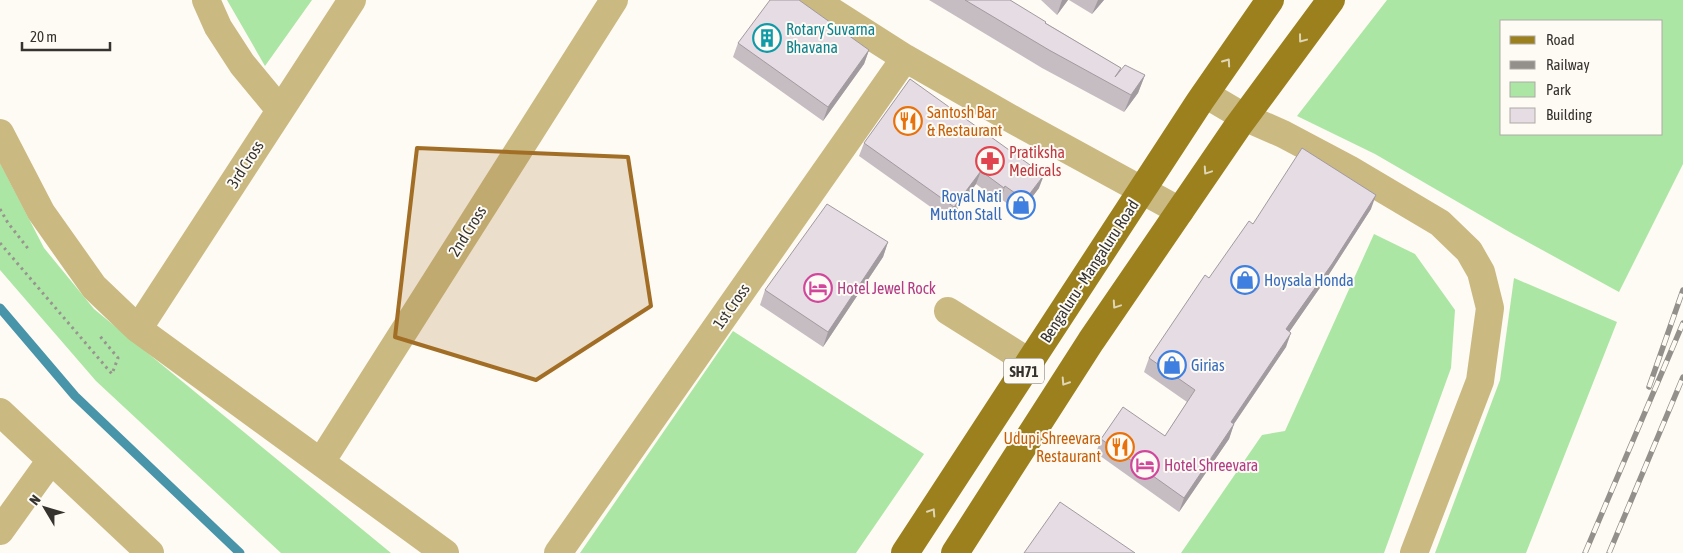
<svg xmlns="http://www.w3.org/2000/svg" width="1683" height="553" viewBox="0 0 1683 553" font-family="'Asap Condensed',sans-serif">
  <rect width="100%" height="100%" fill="#fefaf4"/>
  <path fill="#ace6a4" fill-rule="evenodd" d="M227 0H312L265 66Z
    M1387 0H1683V164L1619 292 1513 234 1375 154 1297 116ZM1502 21H1662V134H1502Z
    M0 163 44 248 94 309 391 553H281L96 381 0 270Z
    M1374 234 1415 254 1455 310 1451 368 1384 553H1181L1262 435 1285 431Z
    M1514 278 1617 322 1526 553H1435L1500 380Z
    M733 331 924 454 856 553H580Z"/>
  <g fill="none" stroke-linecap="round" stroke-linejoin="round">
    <path stroke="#4894a9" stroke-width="9" d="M0 308 75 396 240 553"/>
    <path stroke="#98948f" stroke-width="3" stroke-dasharray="2.5 4" stroke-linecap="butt" d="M0 209 8 223 30 251
      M0 243 112 374 118 358 99 335"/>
    <path stroke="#cab981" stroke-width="28" d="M206 0 218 27 242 64 280 110
      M814 0 905 58 1017 122 1180 211
      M1205 94 1244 117 1283 134 1349 169 1440 223 1469 251 1481 272 1490 308 1480 381 1414 553
      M0 133 41 212 94 287 138 329 445 553
      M948 311 1029 362
      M138 329 352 0
      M0 412 150 553
      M321 462 614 0
      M0 531 51 460
      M558 553 905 58"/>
    <path stroke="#9b801d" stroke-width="28" d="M905 553 1200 101 1270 0
      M955 553 1091 341 1238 126 1331 0"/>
    <defs>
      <path id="rail" d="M1649 387 1683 290
        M1585 553 1683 323
        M1609 553 1683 377"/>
    </defs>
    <use href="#rail" stroke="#93908b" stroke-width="5.5"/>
    <use href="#rail" stroke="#fefaf4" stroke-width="4" stroke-dasharray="11" stroke-linecap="butt"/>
  </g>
  <path fill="#c6bdc3" d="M929 0H1010L1046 23 1121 68 1119 72 1145 75 1138 93 1124 112 1042 68Z
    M1041 0H1068L1057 15Z
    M1069 0H1104L1092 14Z
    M738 43 869 50 864 64 823 121 733 57Z
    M910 79 1039 188 1020 213 1001 199 999 201 976 184 949 220 859 156 864 143Z
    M1371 209 1326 279 1289 332 1286 347 1234 424 1229 439 1179 512 1096 453 1101 439 1165 436 1187 402 1144 372 1149 358 1209 278Z
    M888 242 883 257 823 347 760 305 765 290Z"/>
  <path fill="#a19a9f" d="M1062 0H1068L1057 15Z
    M1098 0H1104L1092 14Z
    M869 50 864 64 823 121 828 107Z
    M1145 75 1138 93 1124 112 1131 95Z
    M981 171 976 184 949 220 954 207Z
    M1044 175 1039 188 1020 213 1025 200Z
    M1005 186 1001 199 999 201 1004 188Z
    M1376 195 1371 209 1326 279 1281 344 1286 329Z
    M888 242 883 257 823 347 828 332Z
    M1291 333 1286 347 1225 437 1231 422Z
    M1234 424 1229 439 1179 512 1184 498Z"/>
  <path fill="#e6dce3" stroke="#a19a9f" d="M770 0H799L869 50 828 107 738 43Z
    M965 0H1010L1046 22 1045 23 1121 68 1115 77 1125 65 1145 75 1131 95 1049 50Z
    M910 79 1044 175 1025 200 1005 186 1004 188 981 171 954 207 864 143Z
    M1302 148 1376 195 1332 264 1286 329 1291 333 1231 422 1234 424 1184 498 1101 439 1123 407 1165 436 1195 390 1149 358 1205 275 1209 278 1249 221 1253 224Z
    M827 204 888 242 828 332 765 290Z
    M1060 502 1135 553H1024Z"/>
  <defs><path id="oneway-chevron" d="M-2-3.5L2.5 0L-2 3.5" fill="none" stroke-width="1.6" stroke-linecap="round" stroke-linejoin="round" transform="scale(1.25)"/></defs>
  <g stroke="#e0d5b4">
    <use href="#oneway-chevron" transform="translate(1302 39) rotate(127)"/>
    <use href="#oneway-chevron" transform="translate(1227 62) rotate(-55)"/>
    <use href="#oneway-chevron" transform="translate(1207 171) rotate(124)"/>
    <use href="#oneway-chevron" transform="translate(1116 305) rotate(124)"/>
    <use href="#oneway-chevron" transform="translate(1065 382) rotate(123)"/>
    <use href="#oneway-chevron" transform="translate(932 512) rotate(-57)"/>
  </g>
  <path fill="#a26e26" fill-opacity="0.2" stroke="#a26e26" stroke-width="4" stroke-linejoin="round" d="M417 148 628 157 651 306 536 380 395 337Z"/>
  <defs>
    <symbol id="building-ring" viewBox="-11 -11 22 22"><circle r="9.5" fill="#fefaf4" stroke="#0f9aa8" stroke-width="1.5"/><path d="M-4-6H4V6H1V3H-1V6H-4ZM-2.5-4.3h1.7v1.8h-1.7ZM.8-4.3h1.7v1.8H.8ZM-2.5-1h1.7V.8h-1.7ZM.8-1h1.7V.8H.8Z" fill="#0f9aa8"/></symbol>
    <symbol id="restaurant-ring" viewBox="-11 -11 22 22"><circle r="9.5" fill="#fefaf4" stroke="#e8710a" stroke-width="1.5"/><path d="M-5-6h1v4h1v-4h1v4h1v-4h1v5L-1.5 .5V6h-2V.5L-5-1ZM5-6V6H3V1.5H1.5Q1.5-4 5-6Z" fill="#e8710a"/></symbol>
    <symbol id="pharmacy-ring" viewBox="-11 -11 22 22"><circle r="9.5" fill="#fefaf4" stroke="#e0444e" stroke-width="1.5"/><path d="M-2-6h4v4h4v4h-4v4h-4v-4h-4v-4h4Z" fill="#e0444e"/></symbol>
    <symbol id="shop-ring" viewBox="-11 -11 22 22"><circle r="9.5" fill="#fefaf4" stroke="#3f7fe0" stroke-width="1.5"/><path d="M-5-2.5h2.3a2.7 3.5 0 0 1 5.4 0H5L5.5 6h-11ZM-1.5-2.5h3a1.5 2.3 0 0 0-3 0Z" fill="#3f7fe0"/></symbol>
    <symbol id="hotel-ring" viewBox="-11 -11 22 22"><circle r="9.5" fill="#fefaf4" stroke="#d1479c" stroke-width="1.5"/><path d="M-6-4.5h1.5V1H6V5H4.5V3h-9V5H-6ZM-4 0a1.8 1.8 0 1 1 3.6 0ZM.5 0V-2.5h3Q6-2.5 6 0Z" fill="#d1479c"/></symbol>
  </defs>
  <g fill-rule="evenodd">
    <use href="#building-ring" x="751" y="22" width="32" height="32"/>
    <use href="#restaurant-ring" x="892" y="105" width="32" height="32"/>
    <use href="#pharmacy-ring" x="974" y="145" width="32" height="32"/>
    <use href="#shop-ring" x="1005" y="189" width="32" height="32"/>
    <use href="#shop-ring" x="1229" y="264" width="32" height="32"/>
    <use href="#hotel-ring" x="802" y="272" width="32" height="32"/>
    <use href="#shop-ring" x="1156" y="349" width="32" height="32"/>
    <use href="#restaurant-ring" x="1104" y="431" width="32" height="32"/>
    <use href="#hotel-ring" x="1129" y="449" width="32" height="32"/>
  </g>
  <g text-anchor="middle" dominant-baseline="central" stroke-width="4" stroke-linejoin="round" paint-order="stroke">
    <rect fill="#fefaf4" stroke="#726f6a" stroke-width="1" x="1004" y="358.5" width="40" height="25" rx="4"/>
    <g font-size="15" font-weight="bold" fill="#36332f">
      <text x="1024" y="371">SH71</text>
    </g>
    <g font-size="16" fill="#0d838f" stroke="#fefaf4" text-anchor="start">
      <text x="786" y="29">Rotary Suvarna<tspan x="786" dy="18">Bhavana</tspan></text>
    </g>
    <g font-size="16" fill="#c56008" stroke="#fefaf4" text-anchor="start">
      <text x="927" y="112">Santosh Bar<tspan x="927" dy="18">&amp; Restaurant</tspan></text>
      <text x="1101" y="438" text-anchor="end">Udupi Shreevara<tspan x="1101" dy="18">Restaurant</tspan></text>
    </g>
    <g font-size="16" fill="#be3a42" stroke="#fefaf4" text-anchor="start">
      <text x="1009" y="152">Pratiksha<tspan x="1009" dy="18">Medicals</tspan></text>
    </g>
    <g font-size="16" fill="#36332f" stroke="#fefaf4">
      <text transform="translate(245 164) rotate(-57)">3rd Cross</text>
      <text transform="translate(467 231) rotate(-58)">2nd Cross</text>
      <text transform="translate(1089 271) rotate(-57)">Bengaluru - Mangaluru Road</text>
      <text transform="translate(731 306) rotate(-55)">1st Cross</text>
    </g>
    <g font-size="16" fill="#366cbe" stroke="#fefaf4" text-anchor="start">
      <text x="1002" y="196" text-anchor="end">Royal Nati<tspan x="1002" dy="18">Mutton Stall</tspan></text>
      <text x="1264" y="280">Hoysala Honda</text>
      <text x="1191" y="365">Girias</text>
    </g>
    <g font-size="16" fill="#b23c85" stroke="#fefaf4" text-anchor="start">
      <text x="837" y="288">Hotel Jewel Rock</text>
      <text x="1164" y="465">Hotel Shreevara</text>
    </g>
  </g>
  <rect x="1500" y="20" width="162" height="115" fill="#fefaf4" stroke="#aeaaa5"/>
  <rect x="1510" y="36" width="25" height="8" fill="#9b801d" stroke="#aeaaa5"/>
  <text x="1546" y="45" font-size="15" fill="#36332f">Road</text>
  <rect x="1510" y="61" width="25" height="8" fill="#93908b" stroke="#aeaaa5"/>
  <text x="1546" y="70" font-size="15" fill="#36332f">Railway</text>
  <rect x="1510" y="82" width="25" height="15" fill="#ace6a4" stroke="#aeaaa5"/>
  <text x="1546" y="95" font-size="15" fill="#36332f">Park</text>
  <rect x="1510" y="108" width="25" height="15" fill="#e6dce3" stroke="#aeaaa5"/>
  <text x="1546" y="120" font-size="15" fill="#36332f">Building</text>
  <g transform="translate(45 508) rotate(308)" stroke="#fefaf4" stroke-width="4" paint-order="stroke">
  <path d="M0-4L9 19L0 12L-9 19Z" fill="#36332f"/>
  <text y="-8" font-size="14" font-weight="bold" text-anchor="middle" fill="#36332f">N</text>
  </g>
  <path d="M22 42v8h88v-8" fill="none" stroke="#36332f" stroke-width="2.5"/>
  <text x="30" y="42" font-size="15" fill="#36332f" stroke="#fefaf4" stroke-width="4" paint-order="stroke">20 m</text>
</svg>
